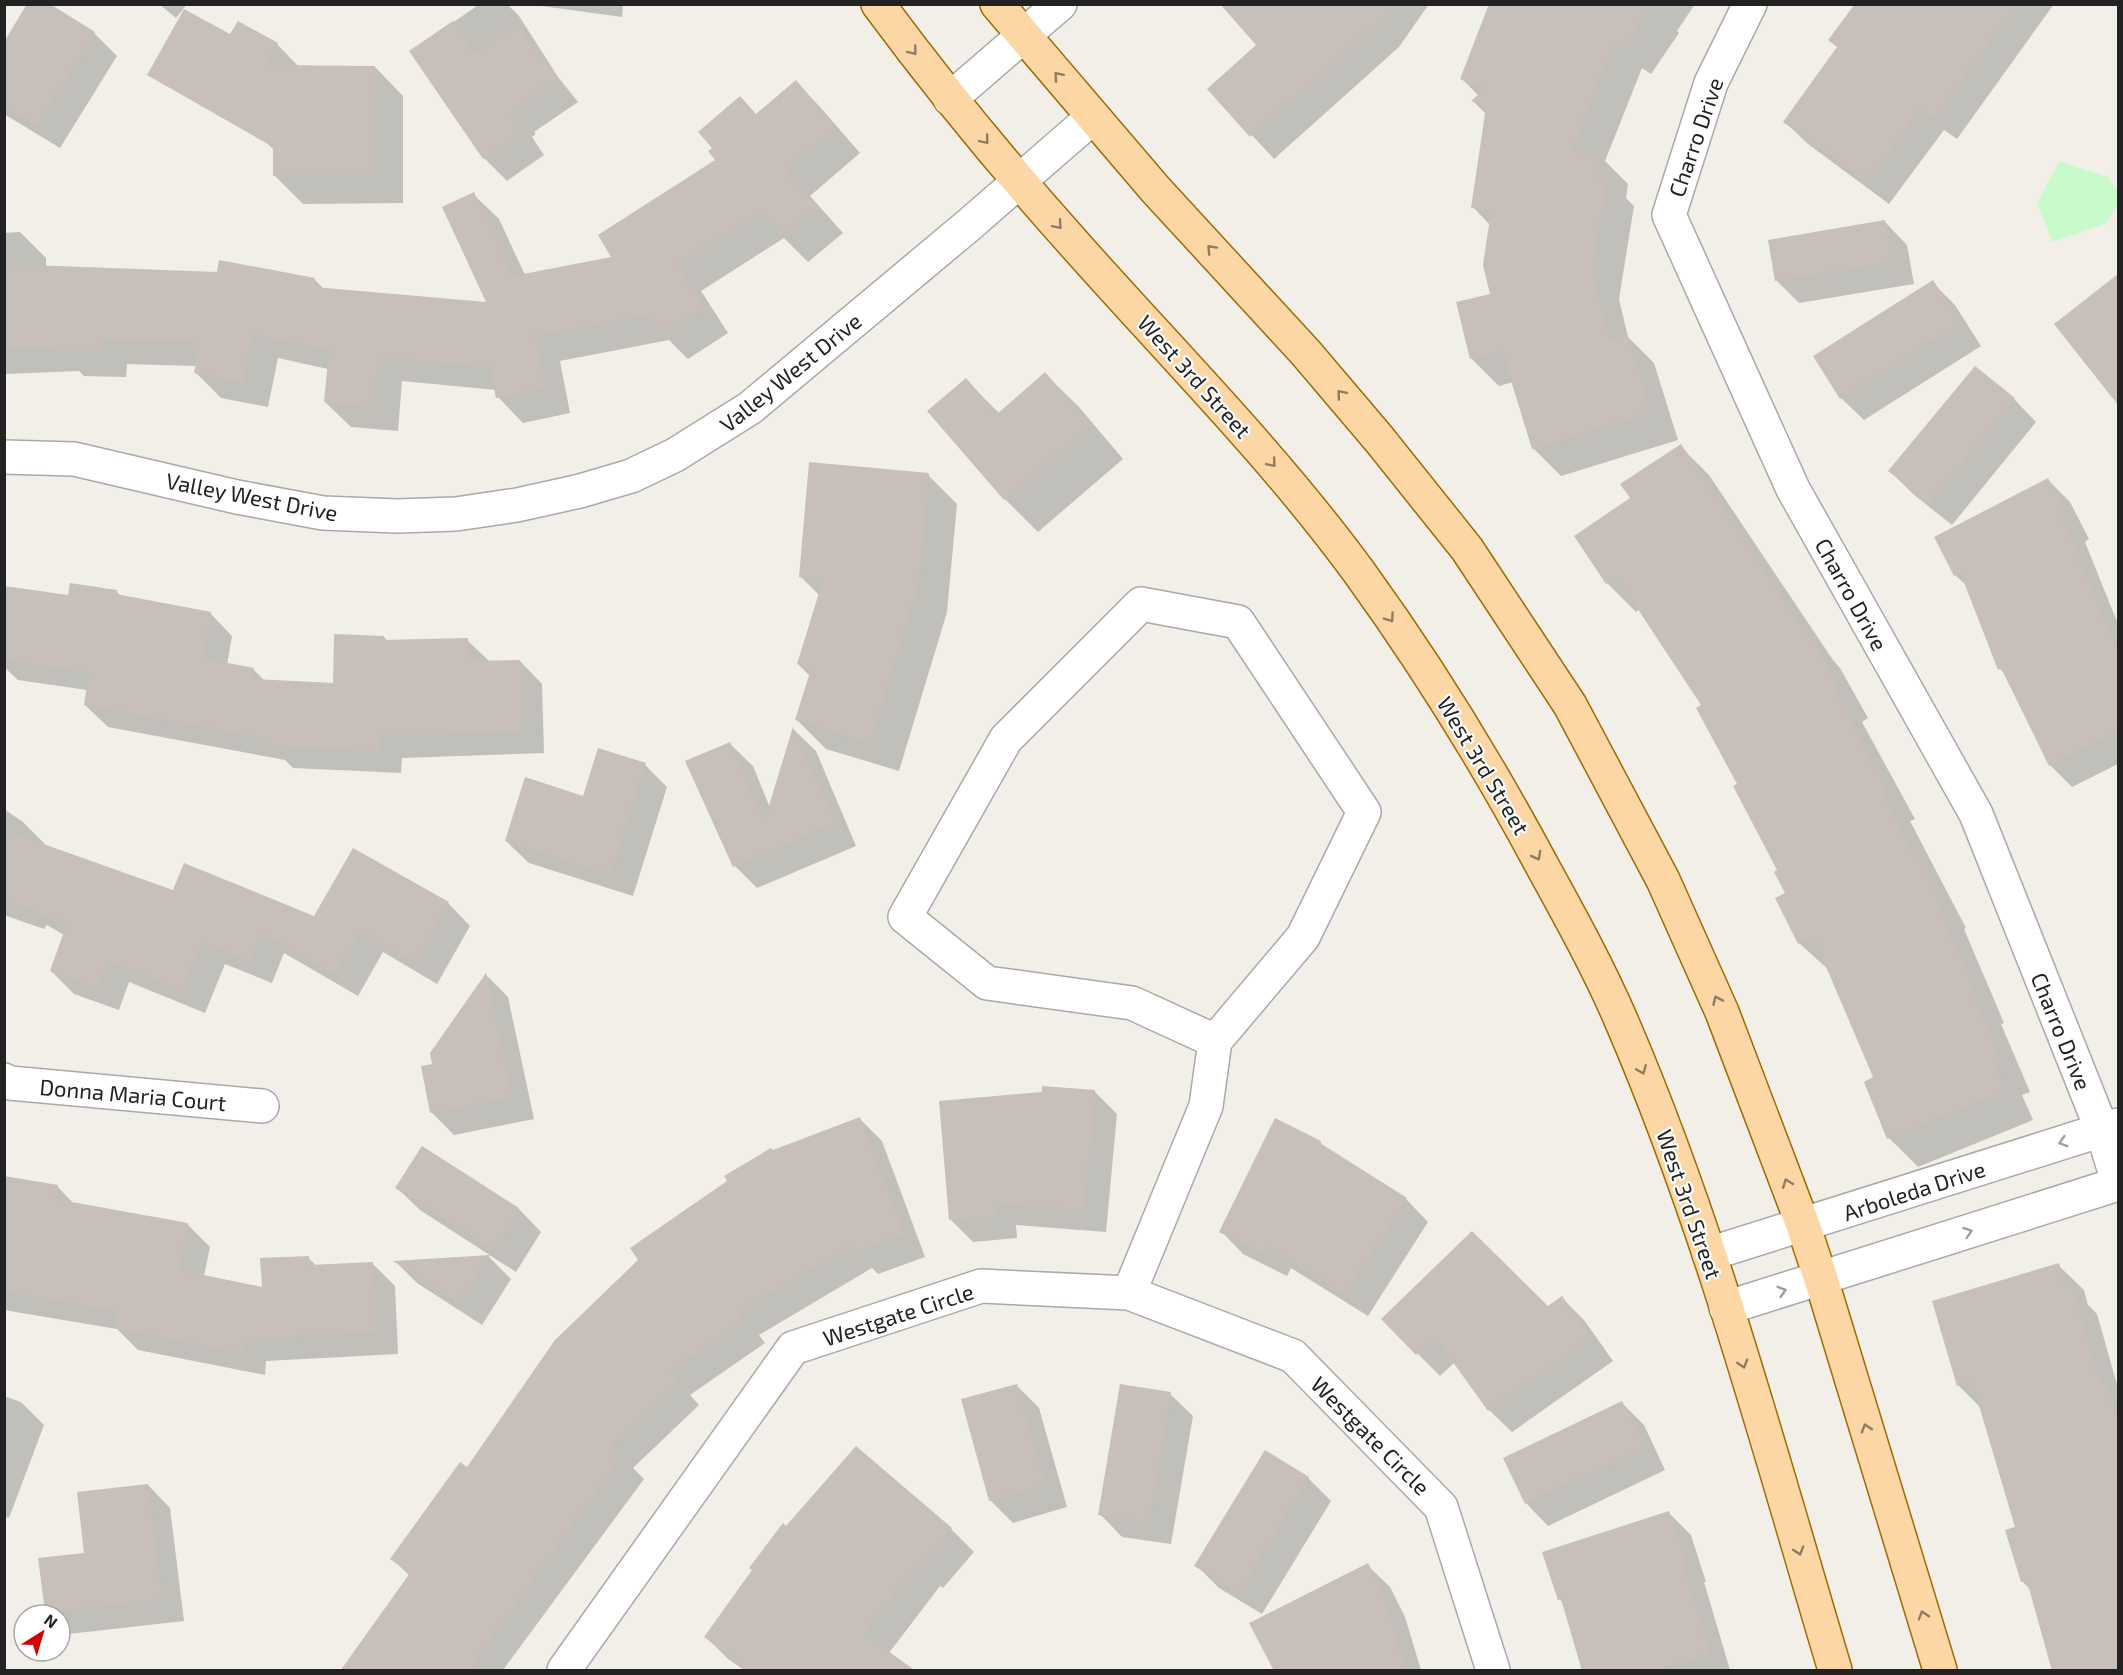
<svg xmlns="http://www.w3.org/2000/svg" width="2123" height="1675" viewBox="0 0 2123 1675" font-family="'Exo 2',sans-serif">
  <rect width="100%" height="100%" fill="#f2efe9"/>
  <path fill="#c8facc" d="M2059 161 2108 177 2118 191V205L2105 224 2052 242 2037 203Z"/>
  <path fill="#0003" d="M159 4H187L176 18Z
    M480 4H507L519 16 558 77 578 102 534 132 536 134 532 137 544 155 507 181 484 158 411 51Z
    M527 4H623L622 17Z
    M1312 4H1429L1399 47 1274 159 1209 89 1258 45Z
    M1527 4H1695L1677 31 1679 33 1651 74 1642 68 1605 161 1628 184 1626 198 1634 206 1619 299 1628 337 1654 363 1678 440 1561 476 1533 448 1513 382 1499 386 1471 358 1492 296 1490 225 1473 207 1487 115 1473 101 1479 96 1462 79Z
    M1856 4H2054L1957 139 1944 130 1889 204 1808 144 1785 122 1838 48Z
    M94 33 117 56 60 148 4 114V44Z
    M277 44 299 67H375L403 96V203L303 204 274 175V150L265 141 250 81Z
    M796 82 821 108 860 153 810 196 843 233 808 262 784 238 701 291 728 333 688 359 669 340 560 361 570 413 523 423 498 397 496 390 402 381 398 431 351 427 325 402 328 369 278 358 268 407 221 398 196 373 197 366 127 364 126 377 84 376 79 371 4 374V233L20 232 46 258V267L315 280 324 289 488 304 473 194 499 219 525 275 614 258 718 160 757 115Z
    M1885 222 1907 245 1914 284 1799 303 1776 280Z
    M2118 276V401L2057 325Z
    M1932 282 1955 305 1981 346 1864 420 1841 398Z
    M1045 374 1079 407 1123 459 1038 532 1005 499 966 380 1000 414Z
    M2014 399 2036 422 1952 525 1913 494 1890 471Z
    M1680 446 1709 475 1833 660 1840 668 1868 718 1862 722 1915 819 1910 821 1966 928 1964 929 2004 1023 2001 1024 2030 1092 2022 1095 2033 1120 1918 1167 1889 1138 1875 1078 1830 971 1799 943 1780 871 1703 706 1640 609 1636 612 1607 583 1632 498Z
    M928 475 957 504 947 612 899 771 826 749 797 720 810 676 798 664 820 596 801 577Z
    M2048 480 2070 502 2089 539 2085 542 2118 624V764L2072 787 2050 765 2007 676 2000 669 1967 586 1955 575Z
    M116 591 122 597 210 613 232 636 227 665 253 669 265 681 334 685 384 637 388 642 467 640 490 662 520 661 542 684 544 753 402 758 401 773 293 768 285 760 108 727 85 705 87 690 18 680 4 667V594L69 597Z
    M794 730 816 751 856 846 757 888 735 866 730 744 753 766 770 808Z
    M645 765 667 787 633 896 529 863 506 841Z
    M4 809 23 822 45 844 44 846 174 892 315 918 448 903 470 926 437 984 383 952 358 996 284 953 272 983 225 964 205 1013 129 982 119 1010 74 994 51 971 64 935 47 925 44 929 4 915Z
    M486 975 508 997 534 1119 454 1135 432 1113 423 1067 434 1065Z
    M1094 1091 1117 1114 1106 1232 1016 1225 1017 1238 973 1242 950 1219Z
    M860 1119 882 1141 925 1257 878 1274 872 1268 759 1335 765 1343 690 1395 699 1405 633 1468 644 1479 503 1670H342L410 1576 392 1559 467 1469 773 1152Z
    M1320 1142 1326 1149 1406 1199 1428 1222 1368 1316 1291 1268 1287 1276 1243 1254 1221 1231Z
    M423 1148 519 1209 541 1232 516 1272 420 1210 397 1188Z
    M4 1177 57 1186 74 1204 187 1224 210 1247 204 1276 263 1288 308 1258 317 1266 372 1263 395 1286 398 1354 266 1361 265 1375 138 1350 117 1329 4 1310Z
    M489 1257 511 1279 482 1325 417 1283 396 1262Z
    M2058 1265 2084 1290 2088 1305 2097 1314 2118 1388V1670H2054L2031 1590 2022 1581 2017 1528 1981 1408 1959 1386 1934 1302Z
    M1562 1298 1584 1320 1613 1361 1512 1432 1489 1410 1455 1362 1440 1376 1383 1319 1548 1308Z
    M1016 1385 1039 1408 1067 1507 1013 1523 990 1500Z
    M1170 1394 1193 1416 1171 1544 1122 1537 1100 1514Z
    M4 1396 21 1402 44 1425 9 1518 4 1517Z
    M1622 1403 1644 1425 1665 1470 1548 1526 1526 1503Z
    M856 1448 951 1529 974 1552 943 1588 940 1586 889 1653 914 1670H744L728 1659 706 1637 787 1528Z
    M1308 1478 1331 1501 1262 1614 1219 1588 1196 1565Z
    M148 1485 170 1508 184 1621 69 1634 60 1625V1615H50L46 1611 86 1554Z
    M1669 1513 1691 1535 1706 1582H1704L1730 1670H1584L1564 1603 1559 1599Z
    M1367 1565 1390 1587 1405 1617 1421 1670H1276Z"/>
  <path fill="#c7bfb8" d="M27 4H50L95 32 37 126 4 107V42Z
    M1220 4H1399L1250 137 1207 89 1256 45Z
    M1489 4H1653L1623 48 1614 42 1572 150 1601 155 1598 176 1607 177 1592 271 1609 340 1627 334 1651 412 1532 449 1502 351 1470 359 1456 302 1490 294 1483 265 1491 211 1471 208 1486 107 1471 101 1485 89 1460 79Z
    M1855 4H2017L1934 118 1921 108 1866 182 1783 122 1837 47 1828 40Z
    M184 9 230 34 238 21 278 43 266 65 375 66V175L273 176V147L147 75Z
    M453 21 476 54 518 24 536 53 557 78 513 109 514 111 510 114 523 132 483 159 409 51Z
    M796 80 836 127 786 170 818 207 782 238 760 212 677 265 704 307 662 334 648 314 535 336 546 388 496 398 490 367 378 357 373 407 324 402 329 350 253 334 243 383 194 373 200 342 102 339V352L57 351V347L4 348V264L217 272 219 260 315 278 314 287 486 302 442 207 474 192 513 276 611 257 598 235 715 160 708 151 712 148 698 132 740 96 756 114Z
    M1885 220 1892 262 1775 281 1768 240Z
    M2118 274V405L2054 324Z
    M1933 280 1960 323 1840 399 1813 356Z
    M1975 366 2015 398 1929 504 1888 471Z
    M1045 372 1091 425 1004 500 927 411 966 378 997 414Z
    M1681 444 1809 638 1811 637 1840 689 1834 692 1887 789 1882 792 1938 898 1936 899 1975 993 1973 994 2002 1063 1994 1066 2005 1091 1887 1139 1864 1082 1873 1077 1813 936 1798 944 1775 898 1785 893 1774 872 1777 870 1733 786 1737 784 1696 708 1701 705 1616 576 1606 584 1574 536 1630 498 1620 484Z
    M809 462 929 473 919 582 870 743 795 720 811 669 797 664 823 580 799 577Z
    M2048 478 2068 516 2063 519 2118 653V731L2049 766 2001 668 1998 670 1960 572 1954 576 1934 537Z
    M70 583 117 590 116 594 211 612 202 658 254 668 252 679 333 683 334 634 384 636V640L468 638 469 661 520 660 522 731 380 736 379 751 269 746V739L84 705 89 672 4 660V586L68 595Z
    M793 727 835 823 733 867 685 761 730 742 764 822Z
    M598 748 646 763 610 875 505 841 525 777 583 796Z
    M4 830 173 890 184 863 314 916 353 848 449 902 414 962 360 931 335 975 261 932 249 961 202 942 182 991 107 960 96 988 50 971 67 923 4 901Z
    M486 973 512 1097 430 1113 421 1066 432 1064 430 1053Z
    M1042 1086 1095 1090 1084 1210 995 1203 996 1216 949 1220 939 1101 1042 1092Z
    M860 1117 904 1234 854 1252 851 1245 738 1312 744 1320 669 1372 678 1381 610 1446 622 1455 468 1671H340L410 1573 390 1559 460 1462 467 1467 555 1340 638 1260 630 1248 727 1181 724 1176 771 1148 773 1150Z
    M1275 1118 1321 1141 1320 1143 1407 1198 1345 1295 1268 1246 1264 1254 1219 1232Z
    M422 1146 519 1208 493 1250 395 1188Z
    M4 1176 58 1185 55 1199 188 1223 179 1270 262 1287 260 1258 309 1256 310 1265 373 1262 376 1332 244 1339 243 1353 114 1328 117 1311 4 1292Z
    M1472 1231 1548 1306 1562 1296 1591 1338 1488 1411 1435 1337 1416 1355 1381 1319Z
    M490 1255 459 1303 393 1261Z
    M2059 1263 2066 1288 2072 1287 2100 1383 2106 1382 2118 1424V1665L2100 1671H2052L2027 1581 2021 1582 2005 1530 2015 1527 1972 1382 1957 1386 1932 1301Z
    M1017 1384 1045 1485 989 1501 961 1399Z
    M1120 1384 1171 1392 1149 1523 1098 1515Z
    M1622 1401 1644 1447 1525 1504 1503 1458Z
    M856 1446 952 1528 919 1567 916 1565 864 1634 916 1671H751L704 1637 752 1570 749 1568 783 1523 786 1526Z
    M1265 1450 1309 1477 1239 1593 1194 1566Z
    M148 1484 162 1599 45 1612 38 1558 84 1553 77 1492Z
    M1669 1511 1685 1559 1682 1560 1710 1654 1655 1671H1582L1561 1599 1558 1600 1542 1552Z
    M1368 1563 1383 1593 1406 1671H1274L1249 1623Z"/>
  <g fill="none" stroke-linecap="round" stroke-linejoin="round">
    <defs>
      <path id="minor" d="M1750 4 1711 83 1669 215 1793 489 1976 814 2102 1130 2118 1182
        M950 99 1060 4
        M4 457 74 459 237 497 323 513 397 516 456 514 517 505 580 491 631 476 675 455 750 408 970 224 1093 117
        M4 1080 10 1083 262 1106
        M1709 1254 2118 1125
        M1129 1293 1206 1106 1215 1041 1303 937 1364 812 1238 622 1141 604 1006 739 905 917 987 983 1132 1003 1215 1041
        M1726 1308 2118 1184
        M564 1670 793 1348 981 1286 1129 1293 1293 1356 1441 1507 1493 1670"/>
      <path id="major" d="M878 4C940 88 1007 169 1077 247 1172 354 1274 456 1359 572 1428 667 1490 768 1545 871 1572 920 1599 969 1621 1020 1711 1228 1770 1453 1835 1670
        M997 4 1156 190 1306 353 1379 439 1467 549 1570 705 1663 880 1722 1012 1803 1225 1821 1279 1940 1670"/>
    </defs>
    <use href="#minor" stroke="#a9a9a9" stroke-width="36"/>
    <use href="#major" stroke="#a06b00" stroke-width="36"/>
    <use href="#minor" stroke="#fff" stroke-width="33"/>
    <use href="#major" stroke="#fcd6a4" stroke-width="33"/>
  </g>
  <defs><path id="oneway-chevron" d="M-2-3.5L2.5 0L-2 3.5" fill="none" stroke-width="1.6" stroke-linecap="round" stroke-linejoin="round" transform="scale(1.5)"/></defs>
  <g stroke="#8f7c63">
    <use href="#oneway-chevron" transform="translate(913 51) rotate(52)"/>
    <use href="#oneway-chevron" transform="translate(1058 76) rotate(-131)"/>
    <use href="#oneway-chevron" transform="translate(985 140) rotate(50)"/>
    <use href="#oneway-chevron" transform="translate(1058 225) rotate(49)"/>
    <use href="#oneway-chevron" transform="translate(1211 249) rotate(-133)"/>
    <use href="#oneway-chevron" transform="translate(1341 394) rotate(-130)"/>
    <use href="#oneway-chevron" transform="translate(1272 463) rotate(50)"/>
    <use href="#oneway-chevron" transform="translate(1390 618) rotate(55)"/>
    <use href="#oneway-chevron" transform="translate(1537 856) rotate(62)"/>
    <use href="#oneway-chevron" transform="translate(1717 1000) rotate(-114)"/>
    <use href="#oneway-chevron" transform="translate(1642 1070) rotate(68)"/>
    <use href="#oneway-chevron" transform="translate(1787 1183) rotate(-111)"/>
    <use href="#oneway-chevron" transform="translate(1743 1364) rotate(73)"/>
    <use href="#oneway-chevron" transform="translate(1866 1428) rotate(-107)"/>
    <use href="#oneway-chevron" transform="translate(1799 1551) rotate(73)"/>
    <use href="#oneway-chevron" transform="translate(1923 1615) rotate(-107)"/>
  </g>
  <g stroke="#9c9c9c">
    <use href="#oneway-chevron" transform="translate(2063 1142) rotate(163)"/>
    <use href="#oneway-chevron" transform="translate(1968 1232) rotate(-18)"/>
    <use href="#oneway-chevron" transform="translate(1782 1291) rotate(-17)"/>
  </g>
  <g text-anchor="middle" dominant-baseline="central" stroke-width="4.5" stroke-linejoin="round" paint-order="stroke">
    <g font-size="22" fill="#222" stroke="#fff">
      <text transform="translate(1695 137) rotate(-71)">Charro Drive</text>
      <text transform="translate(790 372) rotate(-39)">Valley West Drive</text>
      <text transform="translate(1195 376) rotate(48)">West 3rd Street</text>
      <text transform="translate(252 496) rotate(11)">Valley West Drive</text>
      <text transform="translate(1852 594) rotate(61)">Charro Drive</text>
      <text transform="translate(1484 765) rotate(59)">West 3rd Street</text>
      <text transform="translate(2062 1031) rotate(68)">Charro Drive</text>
      <text transform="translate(133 1094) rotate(5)">Donna Maria Court</text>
      <text transform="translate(1914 1190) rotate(-18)">Arboleda Drive</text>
      <text transform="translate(1690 1204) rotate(71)">West 3rd Street</text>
      <text transform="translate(898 1314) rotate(-18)">Westgate Circle</text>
      <text transform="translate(1371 1435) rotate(45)">Westgate Circle</text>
    </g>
  </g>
  <rect width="2123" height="1675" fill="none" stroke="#222222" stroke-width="12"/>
  <g transform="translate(42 1633) rotate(37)"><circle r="28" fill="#ffffff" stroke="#a7a7a7" stroke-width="1.5"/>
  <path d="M0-4.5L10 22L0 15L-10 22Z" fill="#d40000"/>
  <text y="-9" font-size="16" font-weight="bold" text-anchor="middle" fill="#222222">N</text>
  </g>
</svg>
